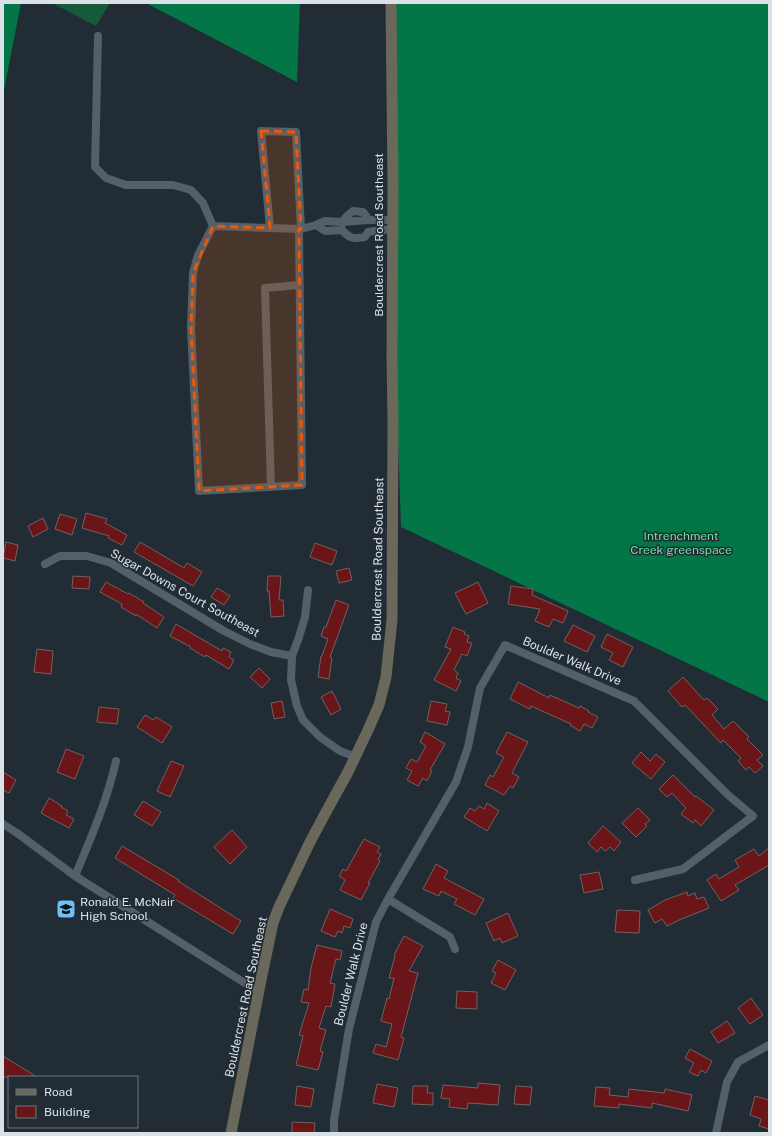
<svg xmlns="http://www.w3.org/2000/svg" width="772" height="1136" viewBox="0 0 772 1136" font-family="'Public Sans',sans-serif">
  <rect width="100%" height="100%" fill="#212c35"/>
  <path fill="#175a39" d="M52 3H110L96 26Z"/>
  <path fill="#047546" d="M3 3H21L3 95Z
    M146 3H300L297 82Z
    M390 3H769V702L401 527 397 410Z"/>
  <path fill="#6a1618" stroke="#726160" d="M86 513 107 519 105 523 127 535 122 545 108 538 109 536 82 528Z
    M60 514 77 519 72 535 55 529Z
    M43 518 48 529 33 537 28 526Z
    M6 542 18 545 15 561 3 558Z
    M140 542 184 568 187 563 202 572 193 586 134 552Z
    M315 543 337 551 332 565 310 557Z
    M349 568 352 580 339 583 336 571Z
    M73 576 90 577 89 589 72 588Z
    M268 576H281L279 600H283L284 616 271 617 269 591H267Z
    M106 582 128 594 129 593 144 602 143 603 164 617 157 628 136 614V616L121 607 122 604 100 592Z
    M478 582 488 603 466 614 455 593Z
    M511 586 533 589 532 595 568 611 563 623 553 619 549 627 535 621 540 609 508 604Z
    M217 588 230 596 224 605 211 597Z
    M336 600 349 605 330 657 332 658 329 679 318 677 321 656H322L328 639 321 636 324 627H326Z
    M176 624 222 651 223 648 231 652 229 657 234 660 229 669 206 655 205 657 190 648 191 647 170 636Z
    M573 625 595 636 587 652 564 641Z
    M453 627 465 632 464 634 469 636 467 642 472 643 467 656 462 654 454 670 458 673 456 678 461 681 456 691 434 680 451 649 445 647Z
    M607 634 633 647 623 667 609 660 613 653 601 647Z
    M37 649 53 651 51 674 34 672Z
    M259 668 270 679 262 688 250 677Z
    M683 677 704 700 707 698 718 709 712 715 724 729 733 721 749 737 747 739 763 755 757 760 763 766 755 773 749 767 746 770 738 761 741 758 723 740 721 743 685 705 682 707 668 691Z
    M518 682 549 698 550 695 579 708 580 706 589 711 588 712 598 717 592 728 584 724 580 731 570 725 571 724 531 706 530 709 510 699Z
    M332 691 341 709 331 715 321 697Z
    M282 701 285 717 274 719 271 703Z
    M431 701 447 704 445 711 450 712 447 725 427 721Z
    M99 707 119 709 117 724 97 722Z
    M145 715 153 720 156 717 172 727 162 743 137 727Z
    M425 732 445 744 430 770 432 771 427 781 423 778 418 786 407 780 412 771 406 768 411 759 417 762 426 746 420 742Z
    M507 732 528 742 512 773 519 777 513 788 510 786 504 795 485 785 490 775 493 777 504 757 496 753Z
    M66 749 84 756 75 779 57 772Z
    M641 752 650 761 656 754 665 762 651 779 632 763Z
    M171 761 184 766 170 797 157 791Z
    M3 772 16 780 9 793 3 790Z
    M673 775 695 797 696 796 714 810 701 826 695 820 693 823 681 814 686 808 672 793 667 797 659 789Z
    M49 798 62 806 61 807 68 811 66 815 74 819 69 828 41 813Z
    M143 801 161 812 152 826 134 815Z
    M487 803 499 811 487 831 464 817 470 808 475 811 479 806 484 809Z
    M638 808 650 820 645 824 647 826 636 837 622 823Z
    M603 826 621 842 614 851 610 847 605 851 601 847 597 852 588 843Z
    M232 830 247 847 230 864 214 847Z
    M364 839 380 847 377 852 381 854 378 860 380 861 368 883H370L361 900 340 890 345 880 339 876 343 869 346 871Z
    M122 846 179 880 178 881 241 921 233 934 173 898 175 895 115 858Z
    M769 848V865L735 885 739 890 721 901 707 880 716 874 719 879 739 867 735 860 754 849 759 856Z
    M436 864 448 871 444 878 484 899 475 915 454 904 457 899 441 891 439 896 423 889Z
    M599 872 603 889 584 893 580 875Z
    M687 892 688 896 695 893 697 899 704 897 709 908 679 920 667 926 662 919 655 923 648 910 665 900Z
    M330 909 353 919 350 928 344 926 342 933 338 931 335 937 321 931Z
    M617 910 640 911 639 933 615 932Z
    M508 913 518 936 502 943 500 938 494 941 486 923Z
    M404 936 423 946 409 971 418 973 401 1037 404 1038 398 1060 373 1053 376 1044 386 1047 392 1024 381 1021 387 998 389 999 394 978H389L395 956 394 955Z
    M317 945 342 951 340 960 336 959 330 983 335 984 331 1007 326 1006 319 1028 326 1030 320 1051 323 1052 318 1070 296 1065 303 1036 299 1035 309 1003 301 1002 304 989 308 990 311 968Z
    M498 960 516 970 505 990 491 983 496 973 492 971Z
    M457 991 477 992V1009L456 1008Z
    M751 998 763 1015 750 1024 738 1008Z
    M727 1021 735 1033 718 1043 711 1032Z
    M690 1049 712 1061 706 1073 701 1070 698 1076 689 1072 694 1063 685 1058Z
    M3 1056 37 1077H3Z
    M478 1083 500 1085 498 1105 468 1103 467 1109 449 1107 450 1099 441 1098 443 1085 478 1088Z
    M377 1084 398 1088 394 1107 373 1103Z
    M297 1086 314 1089 311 1107 295 1105Z
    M413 1086H428L427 1093H433V1105L412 1104Z
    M516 1086 532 1087 530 1105 514 1104Z
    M596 1087 610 1088 609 1095 628 1097 629 1089 664 1093 665 1089 692 1095 688 1111 652 1103V1108L619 1104V1108L594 1106Z
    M755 1096 769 1100V1129L759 1126 761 1119 750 1115Z
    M292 1122 315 1123 314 1133H292Z"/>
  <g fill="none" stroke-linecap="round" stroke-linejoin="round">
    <path stroke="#535f69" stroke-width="8" d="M98 36 95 167 106 178 126 185H173L191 190 203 203 213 226
      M342 224V222L369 220
      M316 225 325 231 342 230C350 239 354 239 365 237L368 232 392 229
      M213 226 198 255 193 273 191 328 199 491 302 485 299 229
      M213 226 301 229 316 225 325 221 342 222 347 216 353 211 363 212 369 220H393
      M270 228 261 131 296 132 301 229
      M271 487 265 288 299 285
      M45 564 60 556H87L111 563 224 631 250 644 271 652 292 656
      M308 590 305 617 299 637 292 656 291 680 297 706 303 720 320 737 340 751 356 757
      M3 824 17 833 75 876 259 992
      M75 876C91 838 107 801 116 761
      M388 899 450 937 455 949
      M334 1133V1120L349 1029 376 922 388 899 456 782 468 747 480 688 505 645 634 701 727 794 753 816 683 869 635 880
      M716 1133 727 1082 738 1062 769 1045"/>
    <path stroke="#69685a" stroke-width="11" d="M231 1133 262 975 273 923 279 907 310 842 326 812 348 772 368 730 379 705 386 677 392 620 393 420 392 357 393 184 391 3"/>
  </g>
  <path fill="#e8590c" fill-opacity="0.2" stroke="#e8590c" stroke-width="3" stroke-dasharray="8 5" stroke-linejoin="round" d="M261 131 296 132 301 229H299L302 485 199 491 191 328 193 273 213 226 270 228Z"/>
  <defs>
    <symbol id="school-square" viewBox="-11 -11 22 22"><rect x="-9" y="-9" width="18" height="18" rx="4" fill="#6dc2f3" stroke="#212c35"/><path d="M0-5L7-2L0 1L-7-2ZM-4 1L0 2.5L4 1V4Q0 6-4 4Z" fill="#111"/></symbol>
  </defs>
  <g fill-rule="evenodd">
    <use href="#school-square" x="55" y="898" width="22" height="22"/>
  </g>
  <g text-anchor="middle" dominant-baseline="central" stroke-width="3" stroke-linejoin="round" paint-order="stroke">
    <g font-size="12" fill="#dbe2e7" stroke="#212c35">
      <text transform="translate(379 235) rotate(-90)">Bouldercrest Road Southeast</text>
      <text transform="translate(378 559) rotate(-89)">Bouldercrest Road Southeast</text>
      <text transform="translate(185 593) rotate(29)">Sugar Downs Court Southeast</text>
      <text transform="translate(572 661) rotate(23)">Boulder Walk Drive</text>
      <text transform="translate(351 974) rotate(-76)">Boulder Walk Drive</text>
      <text transform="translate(246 997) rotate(-78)">Bouldercrest Road Southeast</text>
    </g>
    <g font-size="12" fill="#67e29f" stroke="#212c35">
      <text x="681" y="536">Intrenchment<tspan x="681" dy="14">Creek greenspace</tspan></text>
    </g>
    <g font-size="12" fill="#dbe2e7" stroke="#212c35" text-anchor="start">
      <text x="80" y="902">Ronald E. McNair<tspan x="80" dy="14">High School</tspan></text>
    </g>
  </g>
  <rect width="772" height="1136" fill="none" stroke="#dbe2e7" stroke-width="8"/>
  <rect x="8" y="1076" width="130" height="52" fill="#212c35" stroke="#6b757c"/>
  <rect x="16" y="1089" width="20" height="6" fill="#69685a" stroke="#6b757c"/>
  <text x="44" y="1096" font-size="12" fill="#dbe2e7">Road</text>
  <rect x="16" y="1106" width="20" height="12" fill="#6a1618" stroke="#6b757c"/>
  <text x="44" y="1116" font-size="12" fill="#dbe2e7">Building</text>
</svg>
